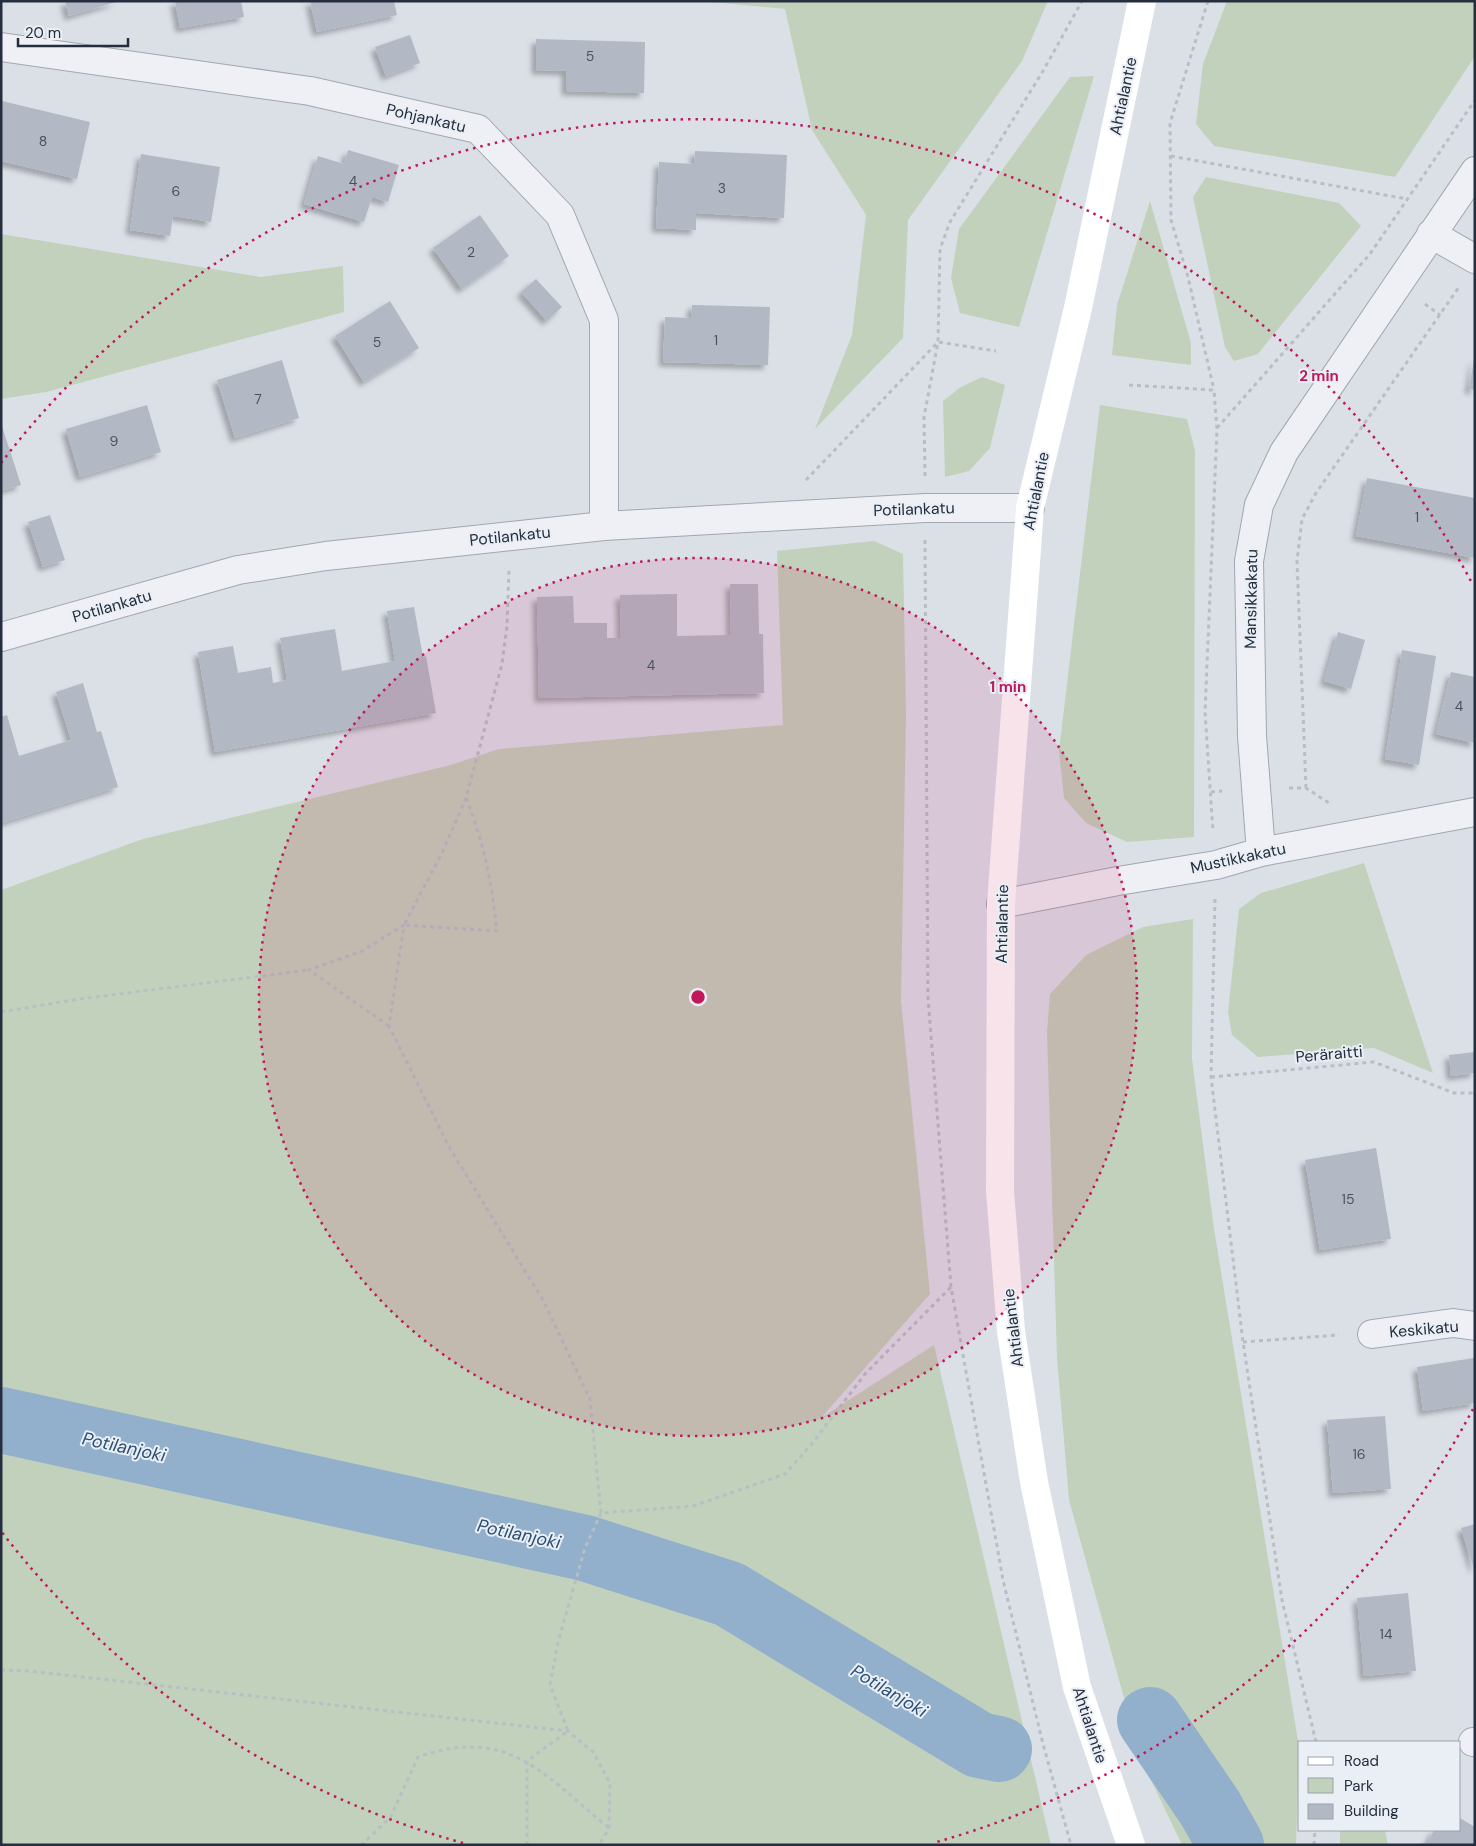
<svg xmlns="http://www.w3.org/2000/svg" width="1476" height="1846" viewBox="0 0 1476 1846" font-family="'DM Sans',sans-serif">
  <defs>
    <filter id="shadow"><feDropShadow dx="-4.5" dy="4.5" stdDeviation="2.5" flood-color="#0004"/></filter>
  </defs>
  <rect width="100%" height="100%" fill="#dbe0e7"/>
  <path fill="#c2d1bb" d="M702 1H1048L1022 61 908 220 903 338 815 429 852 335 866 215 812 130 785 9Z
    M1227 1H1475V56L1395 177 1214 146 1196 124 1203 64Z
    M1094 76 1019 327 960 313 951 278 959 229 1070 77Z
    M1206 177 1339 203 1361 226 1258 354 1234 361 1225 347 1193 197Z
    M1150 201 1191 343V365L1112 355 1117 305Z
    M1 234 261 277 343 266 344 312 46 392 1 399Z
    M982 377 1005 385 990 448 969 471 945 477 943 401 961 387Z
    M1100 405 1187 419 1195 451 1194 837 1127 842 1086 823 1064 798 1059 751Z
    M874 541 903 554 906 714 901 1001 930 1294 821 1418 934 1345 1051 1845H1V890L143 839 451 765 499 749 783 725 777 551Z
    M1364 863 1433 1073 1374 1048 1258 1057 1232 1035 1228 1012 1239 909 1261 893Z
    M1193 919 1192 1059 1214 1229 1299 1747 1296 1845H1182L1141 1759 1069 1500 1057 1358 1047 1032 1050 994 1086 955 1143 927Z
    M1340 1830H1385L1388 1845H1340Z"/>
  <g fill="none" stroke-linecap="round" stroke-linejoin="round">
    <path stroke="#92b0cb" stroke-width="66" d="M1 1420 585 1548 729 1594 979 1745 999 1749
      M1150 1720 1210 1808 1231 1845"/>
  </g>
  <path fill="#b2b9c4" filter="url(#shadow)" d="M65 1H116V2L69 16Z
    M175 1H241L244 17 180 28Z
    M310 1H394L397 15 317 32Z
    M410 35 420 63 386 76 375 47Z
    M536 39 645 42 644 93 566 91V71L536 70Z
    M2 101 90 122 77 179 1 161Z
    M348 150 399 165 388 202 372 197 364 222 304 204 318 156 344 164Z
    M695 151 787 155 784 218 696 213V230L656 228 659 162 694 164Z
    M141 154 220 167 211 222 173 216 170 236 130 230Z
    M480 215 509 256 462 289 433 248Z
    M536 279 562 307 547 321 521 292Z
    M390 301 419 348 364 382 335 336Z
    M692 305 770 307 768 365 663 362 665 317 691 318Z
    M1474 359H1475V390L1469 389Z
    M282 360 299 418 235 438 217 380Z
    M147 405 161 452 80 477 66 429Z
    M1 423 21 485 1 491Z
    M1367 478 1475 498V558L1356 536Z
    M50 515 65 560 43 567 28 522Z
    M730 584H758L759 634H763L764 693 539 698 537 597 573 596 574 623H607V638H621L620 595 677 594V636L731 635Z
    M414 607 423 657 426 656 436 713 215 752 198 652 233 646 238 673 271 667 273 683 287 680 280 638 335 629 342 671 395 661 387 611Z
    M1338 632 1365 640 1351 689 1324 681Z
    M1402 650 1436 656 1419 765 1385 759Z
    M1451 672 1475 677V743L1436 734Z
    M83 683 97 732 101 731 118 787 1 823V717L7 715 19 756 71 740 56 692Z
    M1475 1052V1073L1451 1076 1449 1055Z
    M1376 1148 1391 1239 1320 1250 1305 1160Z
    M1474 1358 1475 1403 1423 1411 1417 1367Z
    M1385 1416 1391 1489 1333 1493 1327 1420Z
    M1475 1524V1569H1474L1461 1528Z
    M1408 1593 1416 1671 1364 1676 1357 1598Z
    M1460 1818 1475 1827V1845H1426L1434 1830H1460Z"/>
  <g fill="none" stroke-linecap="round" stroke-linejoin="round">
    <defs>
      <path id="street" d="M1 47 310 91 478 129 560 215 604 320V526
        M1431 234 1475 259
        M1 637 238 570 326 556 604 526 925 508H1030
        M1261 852 1252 736 1249 561 1259 505 1284 452 1475 171
        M1001 904 1118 881 1216 865 1261 852 1475 812
        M1372 1334 1453 1323 1475 1326
        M1473 1742H1475"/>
    </defs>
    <use href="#street" stroke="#a0a7b1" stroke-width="30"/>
    <path stroke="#b9bec5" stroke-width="3" stroke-dasharray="4 4" stroke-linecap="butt" d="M1208 1 1170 123 1171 220 1188 277 1214 390
      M1171 156 1407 199
      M1425 304 1440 315
      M1129 385 1214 390 1217 429 1205 712 1213 831
      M1217 428 1370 254 1475 100
      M925 476 924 417 938 342 940 249 950 222 1043 71 1082 1
      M806 480 938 342 996 351
      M925 540 928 998 951 1287 1003 1580 1043 1744 1071 1845
      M1289 788H1306L1332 805
      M1306 788 1297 561 1302 519 1316 493 1459 287
      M1211 792 1222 791
      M466 798C485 846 491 880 497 931L404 925 443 851 466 798 502 664 507 626 509 569
      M1215 899 1211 1077 1243 1342 1282 1600 1316 1742
      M1 1012 79 999 309 970
      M389 1026 309 970 362 951 404 925 389 1026 449 1147 543 1300 590 1399 601 1513
      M1211 1077 1374 1062 1454 1093H1475
      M1243 1342 1339 1335
      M1 1670 29 1671 568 1731 593 1752 610 1783 609 1828 599 1845
      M361 1845 390 1818 418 1757C509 1725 544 1775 609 1828
      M527 1845V1761L568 1731 550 1685 558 1642 585 1548 601 1513 693 1506 785 1474 811 1445 865 1374 951 1287
      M1314 1845 1315 1830"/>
    <use href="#street" stroke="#eef0f5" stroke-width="28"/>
    <path stroke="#fff" stroke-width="28" d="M1131 1845 1077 1687 1034 1482 1011 1331 1000 1191 1001 904 1030 508 1078 308 1142 1"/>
  </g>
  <circle cx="698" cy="997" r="439" fill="#c2185b" fill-opacity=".12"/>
  <g fill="none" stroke="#c2185b" stroke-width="2.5" stroke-dasharray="2.5 5">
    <circle cx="698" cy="997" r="439"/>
    <path d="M1473 1409A878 878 0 0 1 933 1843M463 1843A878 878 0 0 1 1 1531M1 463A878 878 0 0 1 1473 585"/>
  </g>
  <g text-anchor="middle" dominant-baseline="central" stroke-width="4" stroke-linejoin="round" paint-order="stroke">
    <g font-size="14" fill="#485160">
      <text x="590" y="56">5</text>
      <text x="43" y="141">8</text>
      <text x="353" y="181">4</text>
      <text x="722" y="188">3</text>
      <text x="176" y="191">6</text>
      <text x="471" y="252">2</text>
      <text x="716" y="340">1</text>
      <text x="377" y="342">5</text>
      <text x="258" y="399">7</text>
      <text x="114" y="441">9</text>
      <text x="1417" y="517">1</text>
      <text x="651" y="665">4</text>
      <text x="1459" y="706">4</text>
      <text x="1348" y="1199">15</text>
      <text x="1359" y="1454">16</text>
      <text x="1386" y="1634">14</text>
    </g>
    <g font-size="16" fill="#242e3e" stroke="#eaeff5">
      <text transform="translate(1123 96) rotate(-78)">Ahtialantie</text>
      <text transform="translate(426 118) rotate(13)">Pohjankatu</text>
      <text transform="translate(1036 491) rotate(-79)">Ahtialantie</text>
      <text transform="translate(914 509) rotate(-2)">Potilankatu</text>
      <text transform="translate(510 536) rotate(-6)">Potilankatu</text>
      <text transform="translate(1251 599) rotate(-89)">Mansikkakatu</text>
      <text transform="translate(112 606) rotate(-16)">Potilankatu</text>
      <text transform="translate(1238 858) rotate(-12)">Mustikkakatu</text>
      <text transform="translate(1002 924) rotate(-89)">Ahtialantie</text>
      <text transform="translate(1329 1054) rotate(-5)">Peräraitti</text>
      <text transform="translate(1013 1328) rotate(-97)">Ahtialantie</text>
      <text transform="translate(1424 1329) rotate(-5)">Keskikatu</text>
      <text transform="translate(1090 1725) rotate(72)">Ahtialantie</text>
    </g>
    <g font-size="18" font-style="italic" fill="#2b4f75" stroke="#eaeff5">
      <text transform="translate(124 1447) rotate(12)">Potilanjoki</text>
      <text transform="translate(519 1534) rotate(12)">Potilanjoki</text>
      <text transform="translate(889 1691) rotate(31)">Potilanjoki</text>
    </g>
  </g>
  <circle cx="698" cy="997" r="8" fill="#c2185b" stroke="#eaeff5" stroke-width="2.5"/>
  <g font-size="15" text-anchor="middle" font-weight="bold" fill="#c2185b" stroke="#eaeff5" stroke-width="4" stroke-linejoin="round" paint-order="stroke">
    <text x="1319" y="381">2 min</text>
    <text x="1008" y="692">1 min</text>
  </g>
  <rect width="1476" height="1846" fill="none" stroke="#242e3e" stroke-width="5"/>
  <rect x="1298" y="1741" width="162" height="90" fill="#eaeff5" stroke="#9ba2ac"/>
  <rect x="1308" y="1757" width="25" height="8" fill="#ffffff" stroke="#9ba2ac"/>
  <text x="1344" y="1766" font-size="15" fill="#242e3e">Road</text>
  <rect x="1308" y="1778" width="25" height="15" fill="#c2d1bb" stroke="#9ba2ac"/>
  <text x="1344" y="1791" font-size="15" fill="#242e3e">Park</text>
  <rect x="1308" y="1804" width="25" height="15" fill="#b2b9c4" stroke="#9ba2ac"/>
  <text x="1344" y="1816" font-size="15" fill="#242e3e">Building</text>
  <path d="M18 38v8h110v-8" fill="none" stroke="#242e3e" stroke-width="2.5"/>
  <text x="25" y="38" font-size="15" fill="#242e3e" stroke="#eaeff5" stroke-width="4" paint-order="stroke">20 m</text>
</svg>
